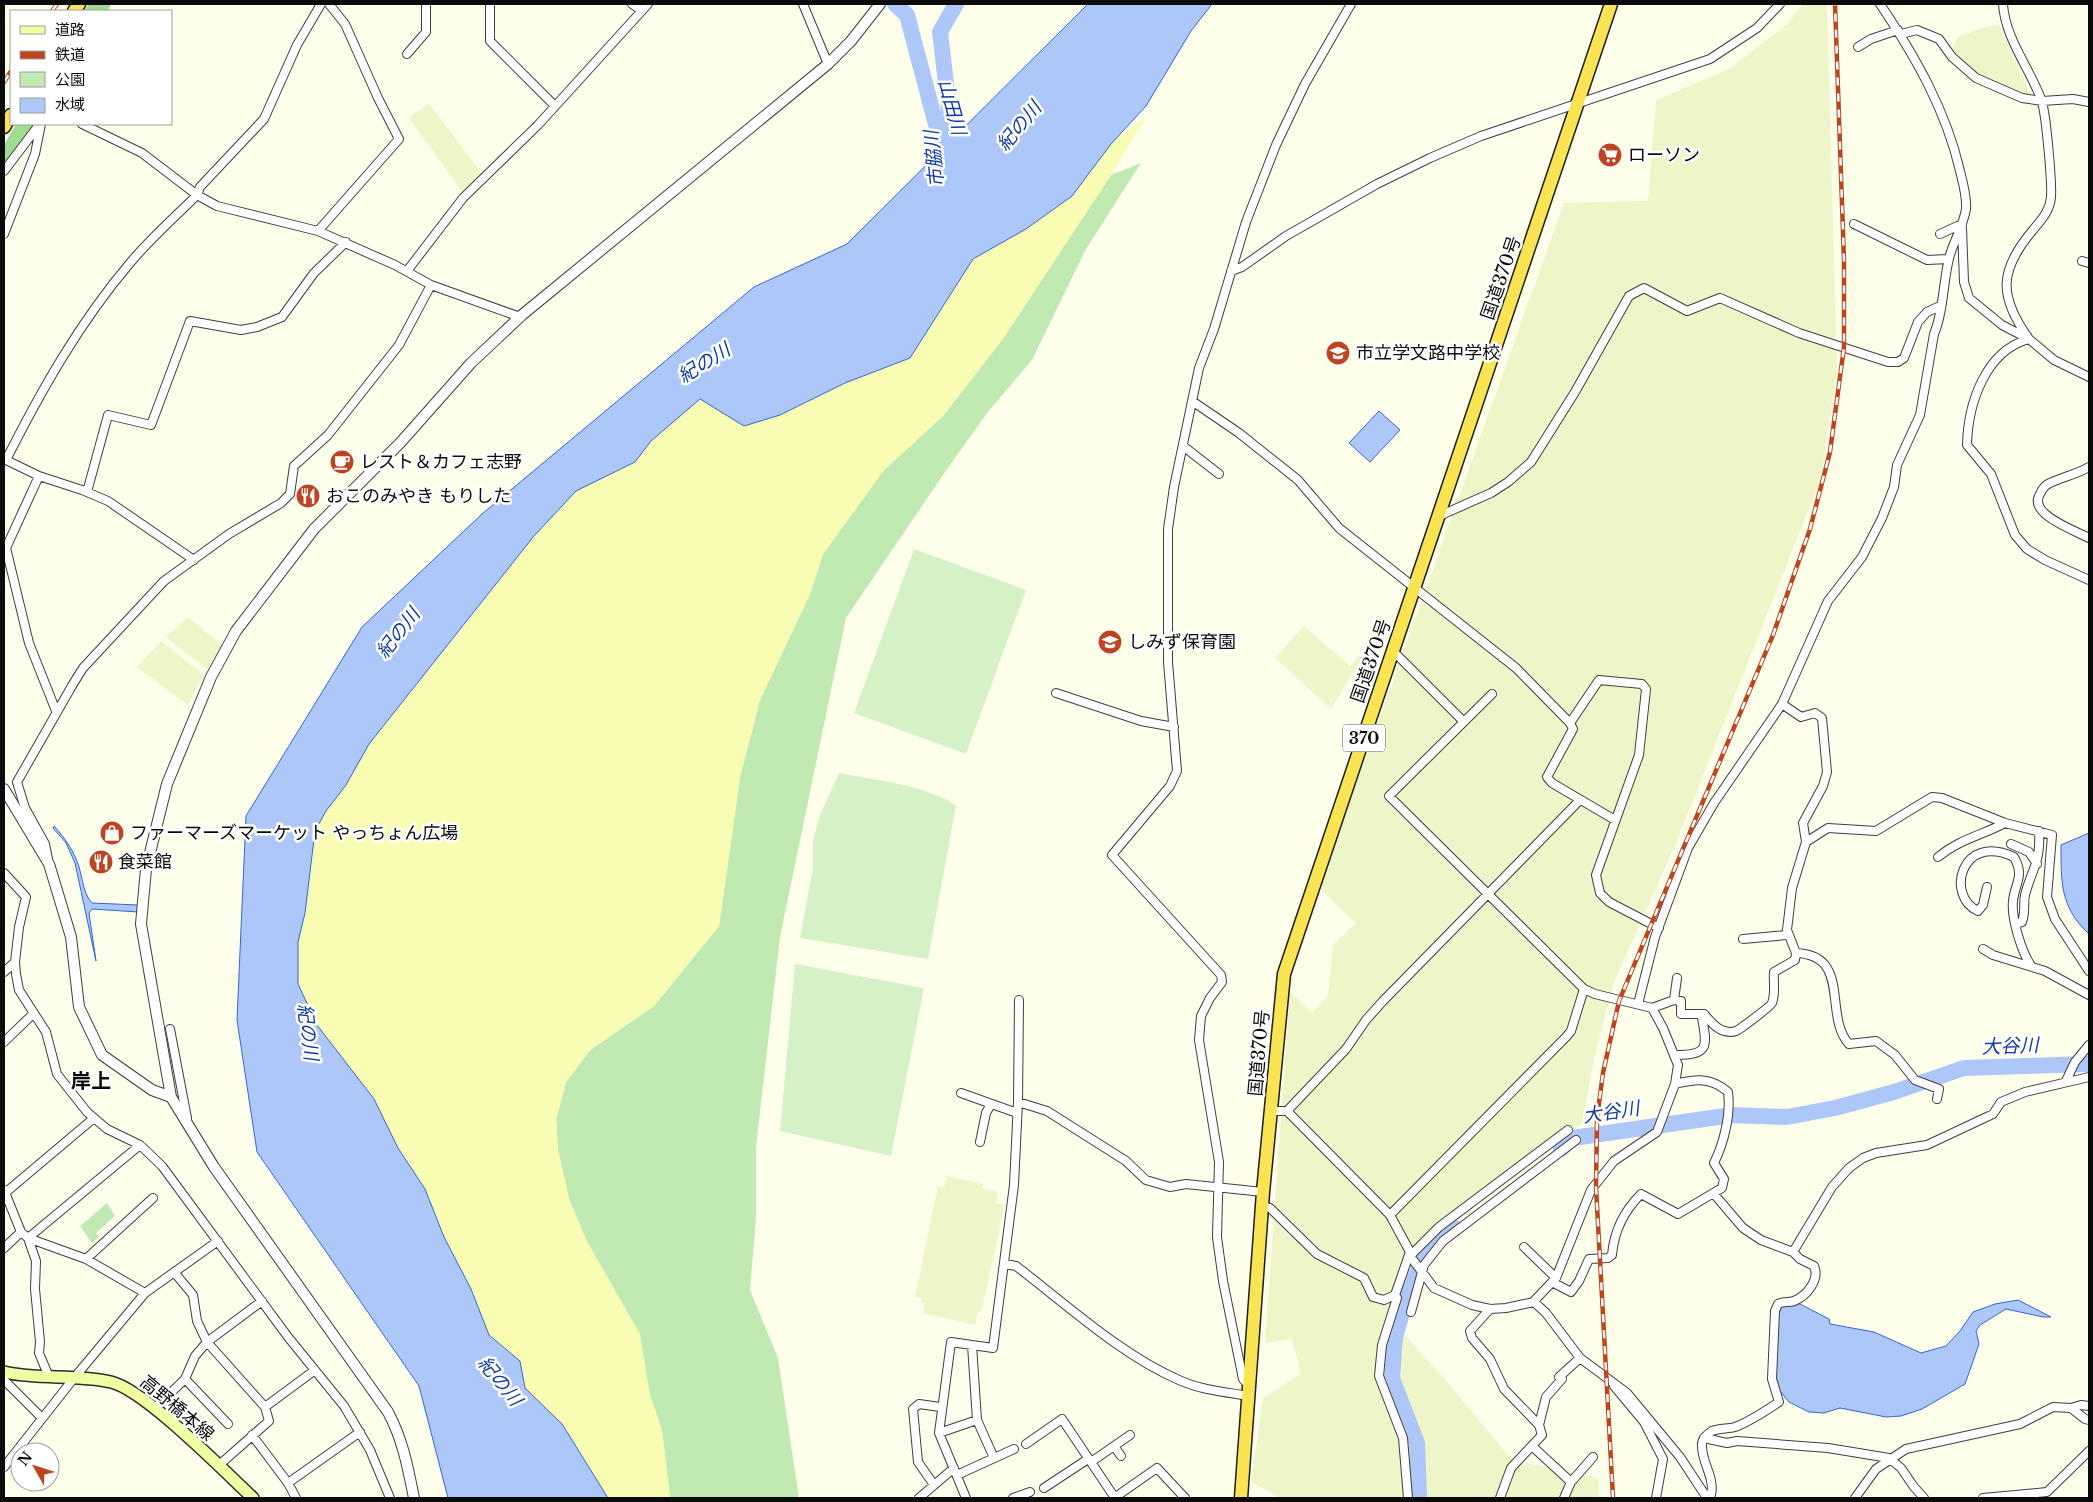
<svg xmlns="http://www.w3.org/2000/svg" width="2093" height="1502" viewBox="0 0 2093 1502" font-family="'Libre Baskerville','Noto Sans JP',serif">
  <rect width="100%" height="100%" fill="#fdffea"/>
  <path fill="#edf5c9" d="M1803 4H1827L1837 370 1820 481 1675 846 1614 982 1595 1055 1582 1123 1440 1225 1413 1247 1399 1272 1387 1316 1444 1378 1512 1460 1598 1478 1599 1498H1280L1251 1482 1263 1398 1301 1374 1292 1339 1265 1343 1290 991 1312 1013 1328 995 1333 945 1356 923 1319 888 1564 203 1648 201 1656 100 1729 69 1787 24Z
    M1999 25 2031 95 2020 93 1981 76 1955 53 1952 48 1958 37 1985 27Z
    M429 103 483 175 463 193 409 118Z
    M188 617 222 645 208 670 166 637Z
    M1304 626 1350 666 1360 655 1363 657 1331 709 1275 658Z
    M161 641 204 675 188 705 137 667Z
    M947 1176 983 1184 982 1188 998 1192 996 1203 1005 1205 981 1312H978L975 1325 923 1313 925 1303 921 1302 922 1298 915 1297 938 1186 944 1187Z"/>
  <path fill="#c1eab3" d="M1141 163 1086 249 1032 360 987 413 945 472 846 618 780 937 756 1147V1218L750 1290 778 1358 799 1498H670L662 1431 650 1395 569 1199 558 1150 556 1119 566 1082 590 1050 654 1006 719 926 740 777 760 700 810 594 823 554 884 470 943 416 1002 340 1111 175Z
    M107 1203 115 1216 96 1233 99 1237 92 1243 80 1226Z"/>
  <path fill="#9fdb91" d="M88 4H111L108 11H84Z
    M16 124H37L4 166V145Z"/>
  <path fill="#f9fdb4" d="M1145 118 1111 175 1005 336 943 416 884 470 823 554 810 594 760 700 740 777 719 926 654 1006 590 1050 566 1082 556 1119 558 1150 569 1199 587 1241 640 1334 650 1395 662 1431 670 1498H608L562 1424 525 1388 520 1361 489 1335 471 1289 444 1237 425 1189 344 1061 317 1025 298 984V942L305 913 315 831 326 811 346 785 369 744 420 676 451 642 534 536 576 491 635 462 651 441 700 399 845 383 910 358 973 258 1026 229 1072 196 1111 143Z"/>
  <path fill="#d6f1c5" d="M914 549 1026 590 966 754 854 713Z
    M839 773C874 780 928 785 956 806L928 959 800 938 813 868V840L820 815Z
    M795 964 924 988 891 1156 780 1131Z"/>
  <path fill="#adc8f8" stroke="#3167d2" d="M1088 4H1212L1191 31 1146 106 1111 144 1072 196 1026 229 973 259 910 358 845 383 780 415 744 426 700 399 651 441 635 462 576 491 534 536 369 744 346 785 326 811 315 831 305 913 298 942V984L317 1025 374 1099 398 1148 425 1189 444 1237 471 1289 489 1335 520 1361 525 1388 562 1424 608 1498H448L419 1386 257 1152 237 1020 246 816 362 627 482 514 754 287 847 244Z
    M1379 411 1400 430 1370 462 1349 443Z
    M54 826C65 838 74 851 79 867 83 880 83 893 92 903L138 905V912L92 909 89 913 96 961 75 863 66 843 53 828Z
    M2089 833V934C2060 907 2061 882 2061 845Z
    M2018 1300 2051 1317H2043L2006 1309 1980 1325 1976 1331 1979 1344 1965 1384 1922 1409 1901 1416 1886 1417 1840 1408 1824 1413 1809 1412 1789 1402 1780 1391 1772 1363 1774 1319 1784 1302 1800 1304 1829 1319 1830 1324 1874 1332 1921 1353 1946 1346 1960 1331 1973 1312 1995 1304Z"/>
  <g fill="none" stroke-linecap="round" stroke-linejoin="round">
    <path stroke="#adc8f8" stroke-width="16" d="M895 4 907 15 948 170
      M955 161 940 32 956 4
      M1561 1149 1573 1138 1732 1115 1787 1117 1835 1108 1894 1092 1964 1068 2089 1064
      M1419 1498 1417 1443 1392 1378 1395 1337 1405 1303 1426 1250 1455 1228"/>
    <defs>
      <path id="minor" d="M490 4V41L554 105
        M632 4 642 11
        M803 4 828 64
        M2003 4C2005 38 2029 67 2041 99 2046 111 2052 182 2051 197 2050 211 2041 220 2033 230 1999 270 1998 296 2029 339
        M1901 34 1917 30 1939 39 1952 57 1976 78 2022 98 2042 101 2073 99 2089 102
        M1858 47 1871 39 1898 30
        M407 54 426 32V4
        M4 171 39 125
        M1854 224 1927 260 1948 259
        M1962 228 1964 282 1969 298 2002 325 2029 339 2054 360 2089 377
        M318 231 399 139 378 98 345 24 329 4
        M4 234 35 154 41 124
        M1940 234 1962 224
        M2082 261 2089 263
        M407 271 463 198 538 125 648 4
        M1231 271 1242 267 1286 236 1377 184 1430 158 1481 136 1710 59 1757 28 1780 4
        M431 285 520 317
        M2029 339C1985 351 1968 404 1967 445L1991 474 2015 535 2027 549 2045 560 2089 580
        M1192 401 1239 433 1298 480 1339 528 1516 668 1570 723 1573 729 1547 777 1552 783 1615 820
        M1183 446 1219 474
        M2089 467C2077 474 2063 477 2050 483 2045 485 2042 489 2040 494 2027 514 2076 531 2089 538
        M39 476 6 548 29 643 56 711
        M87 492 108 415 151 425 190 321 241 330 257 327 282 317 314 273 346 242
        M1439 516 1491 493 1508 482 1531 462 1575 392 1629 296 1644 288 1687 311 1720 298 1799 333 1888 362H1898L1904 358 1918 322 1927 312 1940 306
        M194 560 108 501 82 490 39 476 6 460C41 391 79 323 130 263 150 239 175 217 197 195L200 187 264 119 297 45 321 4
        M1393 651 1464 722
        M1056 693 1141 721 1174 727
        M1492 694 1389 796 1584 989 1595 994 1652 1008 1663 1028 1678 1065 1675 1084 1657 1132 1614 1161 1591 1190 1556 1278 1533 1302
        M1570 723 1599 680 1642 684 1646 689 1639 755 1596 875 1600 893 1609 902 1659 928
        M1806 842 1828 828 1876 831 1932 797 1942 798 2005 823 2052 835 2047 897 2055 919 2089 971
        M2011 844 2029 852 2037 864
        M1938 857C1960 839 1980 836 2005 823
        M48 859 45 844 25 808 17 782 73 684 83 668 164 581 229 534 281 503 290 494 294 466 328 435 399 345 431 285 395 265 318 231 217 206 197 195 142 153 82 124
        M4 873 26 897 19 927 15 962 16 974 19 990 46 1032 57 1074 87 1112 107 1129 140 1145 162 1166 288 1337 344 1406 370 1450 390 1498
        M1987 887 1983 905 1978 911C1945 896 1961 832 2014 857 2025 877 2015 882 2013 901 2011 918 2022 954 2032 967
        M2016 924 2022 922C2026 911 2023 904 2025 895 2032 868 2041 863 2039 831
        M1743 939 1787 935
        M1983 949 1993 955 2045 971 2089 995
        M1796 953C1852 955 1823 1016 1849 1044L1876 1041 1895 1055 1915 1080 1939 1089 1937 1099
        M4 972 15 962
        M1674 1000 1677 978
        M1638 1004 1655 937 1688 848 1714 803 1782 704 1828 601 1862 557 1882 518 1894 487 1897 465 1920 415 1934 334C1943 313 1943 286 1948 263 1951 245 1963 228 1966 209 1967 197 1963 183 1960 171 1946 110 1915 56 1880 4
        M1652 1008 1674 1000 1681 1001V1014H1704
        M170 1029 187 1118
        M4 1042 34 1013
        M1675 1055C1708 1055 1708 1048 1702 1018L1704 1014C1709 1020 1717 1030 1725 1031 1728 1032 1733 1032 1736 1031 1739 1030 1771 1006 1772 1003 1776 993 1773 982 1774 972L1795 960 1796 953 1787 930 1792 888 1806 842 1803 823 1823 786 1827 772 1822 718 1815 713 1801 717 1782 704
        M2066 1081 2075 1062 2089 1045
        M961 1093 1017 1113
        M1018 1102 1047 1111 1126 1161 1146 1180 1170 1187 1186 1184 1263 1192
        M1287 1111 1346 1049 1366 1020 1382 1002 1580 800
        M1568 1130 1439 1227 1410 1256 1434 1288 1472 1305 1490 1309 1506 1308 1534 1302 1546 1313 1580 1358 1627 1393 1680 1457 1707 1498
        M980 1142 986 1113 991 1104
        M4 1190 21 1232 28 1238 36 1261 35 1289 40 1342 39 1353 49 1377
        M5 1193 94 1118
        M1263 1206 1270 1208 1317 1254 1364 1278 1373 1297 1384 1300 1395 1295 1410 1252 1390 1215 1287 1111H1272
        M1390 1215 1566 1037 1571 1031 1584 989
        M28 1238 86 1259 145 1293 218 1241
        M28 1238 140 1145
        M1524 1247 1556 1278
        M4 1248 21 1232
        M1793 1252 1832 1187 1849 1168 1863 1158 1876 1153 1927 1145 1993 1114 2001 1102 2025 1092 2089 1077
        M86 1259 153 1198
        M1005 1264 1016 1266C1066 1304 1121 1355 1179 1380 1201 1390 1225 1392 1249 1396
        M174 1272 193 1295 197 1321 207 1342 262 1301
        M1552 1282 1571 1292 1579 1281 1589 1259 1608 1258 1612 1255C1614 1231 1624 1211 1641 1194L1678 1214 1722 1188 1724 1179 1714 1163C1724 1143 1731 1114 1728 1092 1711 1077 1696 1079 1675 1084
        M1395 1295 1397 1298 1382 1345 1379 1376 1403 1438 1408 1498
        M1490 1309 1470 1331 1472 1338 1490 1359 1504 1389 1539 1425 1542 1435 1511 1468 1500 1498
        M1411 1312 1424 1265 1443 1241 1576 1140
        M972 1345 977 1420 994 1458
        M185 1379 228 1424
        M4 1380 42 1418
        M1614 1386 1644 1422 1663 1459 1656 1498
        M1250 1387 1243 1379 1223 1281 1217 1237 1219 1162 1199 1040 1201 1016 1210 998 1222 982 1221 975 1112 855 1170 786 1177 771 1168 662V529L1174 487 1199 368 1214 329 1246 222 1276 145 1305 84 1351 4
        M265 1407 315 1370
        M2071 1408 2081 1405 2089 1406
        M154 1409 185 1379 195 1356 207 1342 265 1407 269 1421 218 1466
        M1539 1425 1546 1397 1562 1379 1559 1377 1580 1358
        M939 1433 977 1420
        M252 1435 288 1483 296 1498
        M1704 1438 1727 1443 1737 1441 1828 1448 1889 1458 1901 1468 1914 1487 1924 1498
        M1026 1444 1062 1419 1115 1498
        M1114 1446 1121 1456
        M1533 1447 1571 1482
        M1091 1462 1130 1435
        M4 1467 74 1378 145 1293
        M957 1475 1014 1449
        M288 1483 360 1432
        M934 1485 918 1462 913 1409 919 1404 940 1407
        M1044 1488 1088 1459
        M1707 1497 1711 1495C1715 1477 1702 1464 1702 1446 1701 1440 1707 1434 1712 1431 1719 1428 1728 1429 1735 1427 1751 1421 1764 1412 1779 1402L1772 1379 1775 1311 1778 1304C1783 1301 1789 1303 1794 1301 1807 1296 1820 1279 1814 1266L1800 1259 1793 1252 1761 1240 1743 1228 1714 1194
        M919 1498 954 1468
        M966 1498 939 1433 951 1342 993 1348 1014 1185 1018 1102 1019 1000
        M1013 1498 1030 1492
        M1114 1498 1157 1468 1185 1498
        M1564 1498 1571 1482 1593 1457
        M1855 1498 1876 1469 1906 1449 2020 1424 2053 1407 2071 1408 2085 1419 2089 1420
        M1983 1498 2047 1492 2089 1451"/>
      <path id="tertiary" d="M4 789 49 864 71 937 79 1007 102 1055 152 1090 171 1097
        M414 1498C408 1468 403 1440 388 1412L214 1167 171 1097 141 924 146 869 167 784 211 677 236 631 314 529 401 442 471 363 522 315 828 64 851 41 880 4"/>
      <path id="secondary" d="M4 1372C39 1380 76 1374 111 1382 145 1390 224 1471 253 1498"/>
      <path id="trunk" d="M74 11 79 4
        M4 127 11 115
        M1241 1498 1263 1192 1284 974 1611 4"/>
    </defs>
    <use href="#minor" stroke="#3e3e3e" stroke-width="10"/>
    <use href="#tertiary" stroke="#3e3e3e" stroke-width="12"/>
    <use href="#secondary" stroke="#2d2d2d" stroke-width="14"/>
    <use href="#trunk" stroke="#1c1c1c" stroke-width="15"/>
    <use href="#minor" stroke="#fff" stroke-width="8"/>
    <use href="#tertiary" stroke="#fff" stroke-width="10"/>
    <use href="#secondary" stroke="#f1ffa5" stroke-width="11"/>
    <use href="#trunk" stroke="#fae454" stroke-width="12"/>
    <defs>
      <path id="rail" d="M52 11 57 4
        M4 82 11 71
        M1613 1498 1596 1187 1597 1118 1603 1073 1619 1001 1773 635 1810 529 1830 452 1844 347V260L1835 4"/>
    </defs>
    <use href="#rail" stroke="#c0431f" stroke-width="4.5"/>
    <use href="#rail" stroke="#fff" stroke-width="2.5" stroke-dasharray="8" stroke-linecap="butt"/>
  </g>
  <defs>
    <symbol id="supermarket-disc" viewBox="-11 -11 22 22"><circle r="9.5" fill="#c0431f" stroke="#fff"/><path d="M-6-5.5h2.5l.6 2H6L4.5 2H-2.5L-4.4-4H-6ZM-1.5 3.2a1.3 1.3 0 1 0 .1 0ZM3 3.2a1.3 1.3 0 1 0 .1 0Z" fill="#fff"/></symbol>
    <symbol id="school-disc" viewBox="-11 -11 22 22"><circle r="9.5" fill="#c0431f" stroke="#fff"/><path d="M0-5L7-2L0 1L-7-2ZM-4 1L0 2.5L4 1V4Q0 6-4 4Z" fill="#fff"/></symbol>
    <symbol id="cafe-disc" viewBox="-11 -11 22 22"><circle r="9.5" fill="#c0431f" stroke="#fff"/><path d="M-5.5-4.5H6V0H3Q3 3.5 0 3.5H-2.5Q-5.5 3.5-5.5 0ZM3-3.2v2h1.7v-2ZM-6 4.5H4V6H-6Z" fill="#fff"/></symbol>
    <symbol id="restaurant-disc" viewBox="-11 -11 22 22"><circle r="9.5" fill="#c0431f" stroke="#fff"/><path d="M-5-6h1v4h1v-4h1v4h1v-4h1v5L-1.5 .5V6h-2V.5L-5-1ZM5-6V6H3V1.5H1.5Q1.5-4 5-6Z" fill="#fff"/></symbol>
    <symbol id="shop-disc" viewBox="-11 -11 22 22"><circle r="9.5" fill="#c0431f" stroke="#fff"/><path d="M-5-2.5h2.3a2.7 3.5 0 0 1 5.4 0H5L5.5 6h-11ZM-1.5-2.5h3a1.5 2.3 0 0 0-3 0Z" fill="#fff"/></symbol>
  </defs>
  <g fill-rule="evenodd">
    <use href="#supermarket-disc" x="1596" y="141" width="28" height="28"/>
    <use href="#school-disc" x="1324" y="339" width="28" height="28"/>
    <use href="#cafe-disc" x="328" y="448" width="28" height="28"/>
    <use href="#restaurant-disc" x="294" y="482" width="28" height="28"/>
    <use href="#school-disc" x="1096" y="628" width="28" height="28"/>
    <use href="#shop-disc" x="98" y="819" width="28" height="28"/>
    <use href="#restaurant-disc" x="87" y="848" width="28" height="28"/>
  </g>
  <g text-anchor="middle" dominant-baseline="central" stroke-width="5" stroke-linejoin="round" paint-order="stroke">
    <rect fill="#fff" stroke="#545454" stroke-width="1" x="1343" y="724.5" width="42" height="27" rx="4"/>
    <g font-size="16" font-weight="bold" fill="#0b0b0b">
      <text x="1364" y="738">370</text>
    </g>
    <g font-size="18" fill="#0b0b0b" stroke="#fff" text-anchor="start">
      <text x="1628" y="155">ローソン</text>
      <text x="1356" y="353">市立学文路中学校</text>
      <text x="360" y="462">レスト＆カフェ志野</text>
      <text x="326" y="496">おこのみやき もりした</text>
      <text x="1128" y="642">しみず保育園</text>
      <text x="130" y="833">ファーマーズマーケット やっちょん広場</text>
      <text x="118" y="862">食菜館</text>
    </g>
    <g font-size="18" fill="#0b0b0b" stroke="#fff">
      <text transform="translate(1501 278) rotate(-71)">国道370号</text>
      <text transform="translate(1371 661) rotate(-71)">国道370号</text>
      <text transform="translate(1259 1053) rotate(-85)">国道370号</text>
      <text transform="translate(177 1408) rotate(40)">高野橋本線</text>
    </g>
    <g font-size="19" font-style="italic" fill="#113ba1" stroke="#fff">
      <text transform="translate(952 107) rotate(75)">山田川</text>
      <text transform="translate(1019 126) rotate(-50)">紀の川</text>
      <text transform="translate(934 159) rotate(-96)">市脇川</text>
      <text transform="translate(704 363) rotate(-32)">紀の川</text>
      <text transform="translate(398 633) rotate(-52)">紀の川</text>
      <text transform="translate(308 1032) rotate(83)">紀の川</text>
      <text transform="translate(2010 1046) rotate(-2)">大谷川</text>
      <text transform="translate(1611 1112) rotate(-8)">大谷川</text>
      <text transform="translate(500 1381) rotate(51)">紀の川</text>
    </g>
    <g font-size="20" font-weight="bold" fill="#0b0b0b" stroke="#fff">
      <text x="91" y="1081">岸上</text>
    </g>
  </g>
  <rect width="2093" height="1502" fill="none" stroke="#0b0b0b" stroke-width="10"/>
  <rect x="10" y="10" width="162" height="115" fill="#ffffff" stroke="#9d9d9d"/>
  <rect x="20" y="26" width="25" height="8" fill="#f1ffa5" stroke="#9d9d9d"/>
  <text x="55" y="35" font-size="15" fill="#0b0b0b">道路</text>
  <rect x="20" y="51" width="25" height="8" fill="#c0431f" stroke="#9d9d9d"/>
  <text x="55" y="60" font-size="15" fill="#0b0b0b">鉄道</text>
  <rect x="20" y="72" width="25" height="15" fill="#c1eab3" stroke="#9d9d9d"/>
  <text x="55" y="85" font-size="15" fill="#0b0b0b">公園</text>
  <rect x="20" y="98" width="25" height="15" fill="#adc8f8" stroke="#9d9d9d"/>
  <text x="55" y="110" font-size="15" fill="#0b0b0b">水域</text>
  <g transform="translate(35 1467) rotate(309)"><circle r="24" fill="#ffffff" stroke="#9d9d9d"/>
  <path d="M0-4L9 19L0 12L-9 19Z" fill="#c0431f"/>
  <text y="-8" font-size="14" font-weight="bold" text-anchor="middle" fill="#0b0b0b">N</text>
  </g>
</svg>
